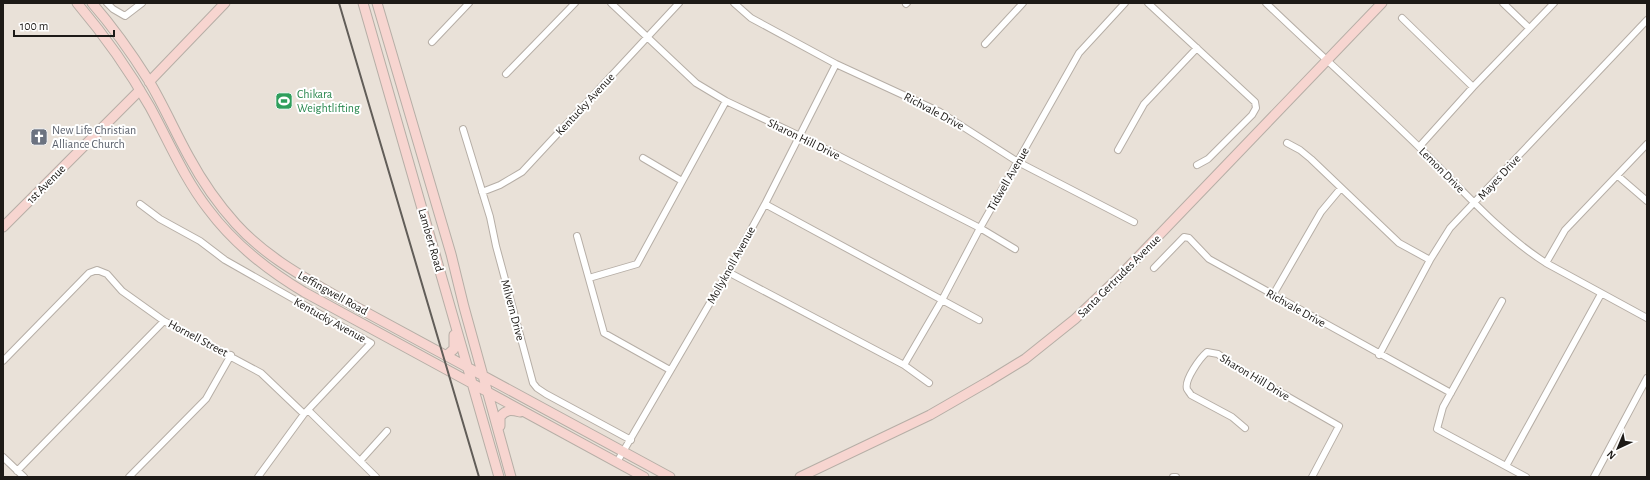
<svg xmlns="http://www.w3.org/2000/svg" width="1650" height="480" viewBox="0 0 1650 480" font-family="'Alegreya Sans',sans-serif">
  <rect width="100%" height="100%" fill="#e9e1d8"/>
  <g fill="none" stroke-linecap="round" stroke-linejoin="round">
    <defs>
      <path id="minor" d="M107 3 113 9 125 16 142 3
        M611 3 696 83 726 101 800 136 980 228 1015 249
        M734 3 751 18 836 64 940 112 1018 162 1134 222
        M1148 3 1255 102 1256 108 1252 115 1208 159 1197 165
        M1266 3C1317 52 1370 99 1421 149 1461 188 1499 233 1546 263L1647 318
        M1503 3 1529 28
        M906 4 907 3
        M1402 18 1473 87
        M432 42 469 3
        M985 44 1023 3
        M506 74 575 3
        M463 129 490 217 496 246 533 383 537 388 546 394 631 440
        M1287 143 1300 150 1311 159 1399 243 1430 260
        M1419 147 1473 87 1554 3
        M1118 150 1144 104 1197 48
        M643 158 682 181
        M1618 176 1647 201
        M482 192 500 185 522 172 679 3
        M140 204 160 219 200 241 225 260 371 343 304 414 258 477
        M765 204 979 320
        M577 236 604 333 670 370
        M1546 263 1565 230 1647 144
        M1154 268 1184 237 1189 238 1209 259 1451 393
        M728 272 904 365 929 383
        M589 278 637 264 726 101
        M1273 295 1321 212 1341 188
        M1502 301 1443 407 1437 429 1526 477
        M1379 355 1430 260 1450 228 1647 20
        M3 361 89 273 97 270 107 274 122 291 164 321 261 373 304 414
        M904 365 942 300 980 228 1079 53 1125 3
        M308 410 376 477
        M1245 428 1232 417 1191 395C1190 393 1188 391 1187 389 1184 380 1200 358 1207 352L1218 354 1231 364 1339 426 1312 477
        M3 457 24 477
        M360 461 387 431
        M617 462 728 272 765 204 836 64
        M1506 466 1601 294
        M17 471 164 321
        M129 477 206 399 231 355
        M1173 477H1176
        M1594 477 1647 378"/>
      <path id="secondary" d="M77 3C104 35 129 70 150 107 169 142 184 178 208 209 234 244 267 270 304 292L644 477
        M92 3C113 27 132 54 149 81 164 106 175 132 189 157 202 181 217 203 236 224 264 255 300 275 336 296L670 477
        M363 3 499 477
        M377 3 451 254 464 307 511 477
        M149 82 225 3
        M3 227 140 90
        M446 356 454 349V335
        M500 426V417C506 409 511 410 520 412
        M800 477 930 415 989 381 1025 359 1075 319 1115 281 1382 3"/>
    </defs>
    <use href="#minor" stroke="#b6aea6" stroke-width="8"/>
    <use href="#secondary" stroke="#b6aea6" stroke-width="11"/>
    <use href="#minor" stroke="#fff" stroke-width="6"/>
    <use href="#secondary" stroke="#f7d5d0" stroke-width="9"/>
    <path stroke="#615d58" stroke-width="2" d="M339 3 479 477"/>
  </g>
  <defs>
    <symbol id="stadium-square" viewBox="-11 -11 22 22"><rect x="-9" y="-9" width="18" height="18" rx="4" fill="#2e9e5b" stroke="#fff"/><path d="M0-5a6.5 5 0 1 0 0 10a6.5 5 0 1 0 0-10ZM-3.5-1.8h7v3.6h-7Z" fill="#fff"/></symbol>
    <symbol id="church-square" viewBox="-11 -11 22 22"><rect x="-9" y="-9" width="18" height="18" rx="4" fill="#6b7280" stroke="#fff"/><path d="M-1.2-6h2.4v3.5h3.3v2.4h-3.3V6h-2.4V-.1h-3.3v-2.4h3.3Z" fill="#fff"/></symbol>
  </defs>
  <g fill-rule="evenodd">
    <use href="#stadium-square" x="274" y="91" width="20" height="20"/>
    <use href="#church-square" x="29" y="127" width="20" height="20"/>
  </g>
  <g text-anchor="middle" dominant-baseline="central" stroke-width="4" stroke-linejoin="round" paint-order="stroke">
    <g font-size="12" fill="#27864d" stroke="#fff" text-anchor="start">
      <text x="297" y="94">Chikara<tspan x="297" dy="14">Weightlifting</tspan></text>
    </g>
    <g font-size="12" fill="#1d1a17" stroke="#fff">
      <text transform="translate(585 104) rotate(-47)">Kentucky Avenue</text>
      <text transform="translate(934 111) rotate(28)">Richvale Drive</text>
      <text transform="translate(804 139) rotate(26)">Sharon Hill Drive</text>
      <text transform="translate(1442 170) rotate(45)">Lemon Drive</text>
      <text transform="translate(1499 177) rotate(-47)">Mayes Drive</text>
      <text transform="translate(1008 179) rotate(-60)">Tidwell Avenue</text>
      <text transform="translate(46 184) rotate(-45)">1st Avenue</text>
      <text transform="translate(431 240) rotate(74)">Lambert Road</text>
      <text transform="translate(731 265) rotate(-61)">Mollyknoll Avenue</text>
      <text transform="translate(1119 276) rotate(-45)">Santa Gertrudes Avenue</text>
      <text transform="translate(333 293) rotate(29)">Leffingwell Road</text>
      <text transform="translate(1296 308) rotate(29)">Richvale Drive</text>
      <text transform="translate(513 310) rotate(75)">Milvern Drive</text>
      <text transform="translate(330 320) rotate(29)">Kentucky Avenue</text>
      <text transform="translate(198 338) rotate(28)">Hornell Street</text>
      <text transform="translate(1255 377) rotate(31)">Sharon Hill Drive</text>
    </g>
    <g font-size="12" fill="#5b616d" stroke="#fff" text-anchor="start">
      <text x="52" y="130">New Life Christian<tspan x="52" dy="14">Alliance Church</tspan></text>
    </g>
  </g>
  <rect width="1650" height="480" fill="none" stroke="#1d1a17" stroke-width="8"/>
  <g transform="translate(1618 448) rotate(224)" stroke="#ffffff" stroke-width="3" paint-order="stroke">
  <path d="M0-3L7 15L0 10L-7 15Z" fill="#1d1a17"/>
  <text y="-6" font-size="11" font-weight="bold" text-anchor="middle" fill="#1d1a17">N</text>
  </g>
  <path d="M14 30v6h100v-6" fill="none" stroke="#1d1a17" stroke-width="2"/>
  <text x="20" y="30" font-size="12" fill="#1d1a17" stroke="#ffffff" stroke-width="3" paint-order="stroke">100 m</text>
</svg>
